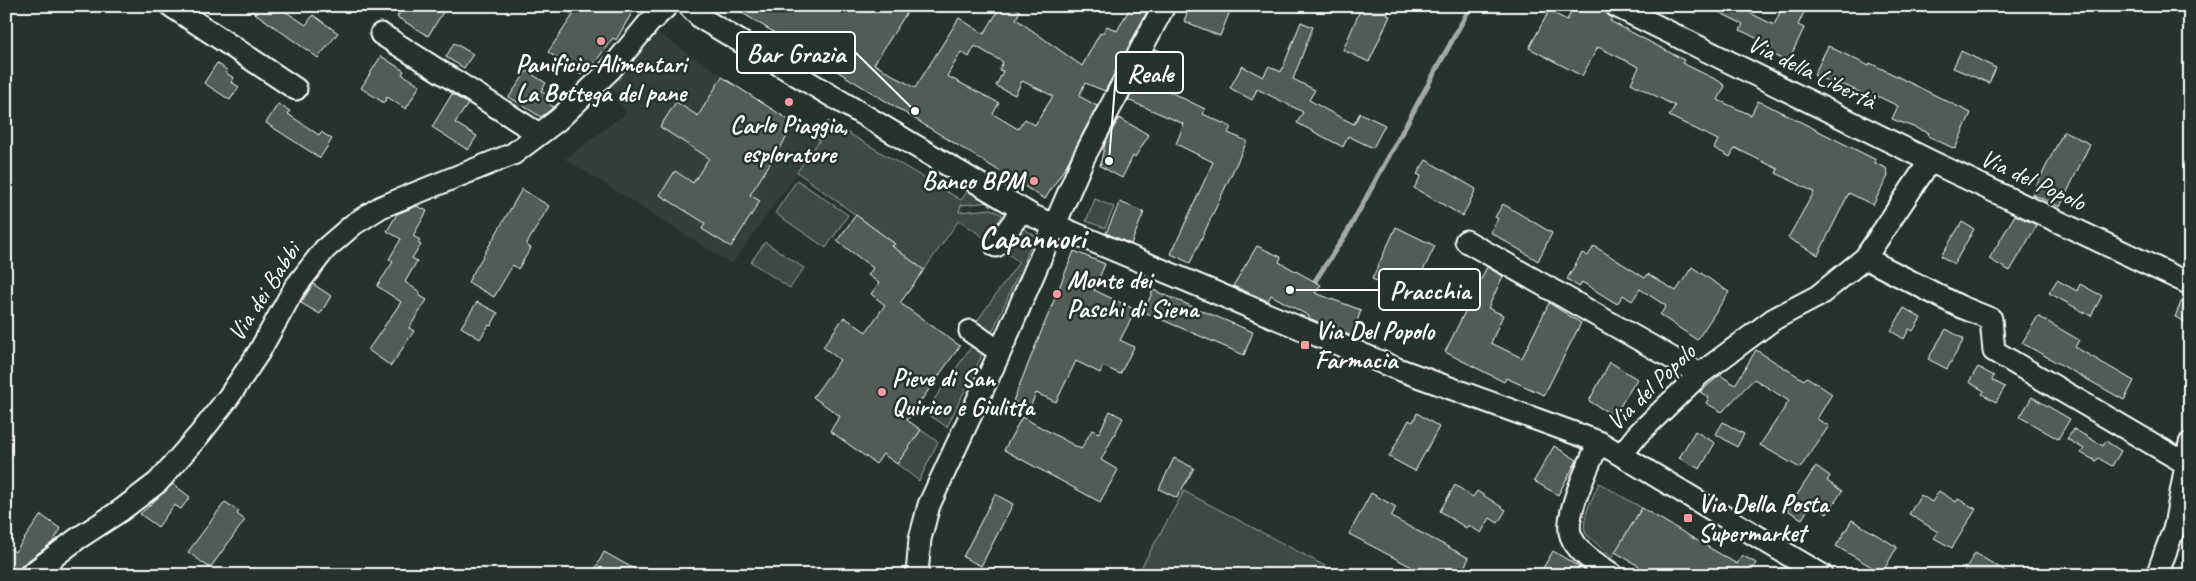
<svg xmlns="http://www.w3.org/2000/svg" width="2196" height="581" viewBox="0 0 2196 581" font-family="Caveat,sans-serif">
  <rect width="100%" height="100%" fill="#26332d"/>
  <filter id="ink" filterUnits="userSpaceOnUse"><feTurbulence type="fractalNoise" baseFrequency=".02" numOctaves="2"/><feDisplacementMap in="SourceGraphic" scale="10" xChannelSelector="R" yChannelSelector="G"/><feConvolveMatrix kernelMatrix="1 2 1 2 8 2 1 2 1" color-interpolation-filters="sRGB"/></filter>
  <g filter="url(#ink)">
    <path fill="#333f3a" d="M656 32 820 140 732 264 565 159 626 113 610 84Z"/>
    <path fill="#3e4944" stroke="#9ea4a2" d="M828 121 961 200 969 189 991 202 961 205 959 212 991 209 1008 218 990 242 959 220 924 270 892 246 894 243 797 172 820 140 817 138Z
      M797 180 848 215 826 248 775 213Z
      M1095 199 1114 207 1105 228 1086 221Z
      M1020 226 1035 236 991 335 975 324 1019 262 1003 250Z
      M765 242 804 268 790 288 751 262Z
      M972 346 983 353 947 427 925 412Z
      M921 430 938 442 919 481 897 464Z
      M1599 483 1642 508 1612 558 1586 534C1580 519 1593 498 1599 483Z
      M1184 491 1342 575H1137Z"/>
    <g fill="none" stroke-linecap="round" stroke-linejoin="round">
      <path stroke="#a4a9a7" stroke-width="5" d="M1315 281 1348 231 1471 6"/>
    </g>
    <path fill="#515c57" stroke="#fff" fill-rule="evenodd" d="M245 6H277L306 25 313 15 338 33 318 58Z
      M404 6H447L428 36 397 17Z
      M559 6H636L616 40 613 38 593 65 590 62 581 75 548 52 573 15Z
      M731 6H911L874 64 915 88 959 18 984 34 1001 6H1012L1020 11 1016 19 1082 66 1100 33 1102 34 1107 26 1117 31 1131 6H1150L1105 91 1085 83 1079 96 1097 106 1066 166 1045 199ZM975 46 1003 62 999 70 1003 71 996 86 1015 95 1022 81 1053 96 1035 125 1025 119 1018 129 993 114 999 103 947 76 961 52 969 57Z
      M1190 6H1232L1220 36 1184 21Z
      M1362 6H1391L1387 15 1390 16 1369 62 1343 50Z
      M1574 6H1592L1606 13 1612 18 1610 21 1684 60 1682 63 1719 81 1725 86 1718 100 1751 115 1758 101 1765 104 1876 160 1875 163 1886 168 1888 176 1873 205 1849 193 1818 255 1788 238 1814 192 1776 173 1778 169 1735 148 1730 157 1714 148 1718 140 1669 116 1675 106 1631 83 1639 67 1598 47 1582 76 1529 48 1549 11 1567 20Z
      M1706 6H1753L1750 13 1774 25 1783 6H1807L1798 25 1804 28 1788 62 1769 53 1772 46 1740 30 1743 24Z
      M1301 22 1313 27 1293 79 1315 90 1309 100 1332 113 1354 124 1360 113 1385 125 1373 148 1348 136 1343 147 1297 123 1303 112 1257 89 1252 100 1230 88 1242 66 1263 77 1269 66 1281 72Z
      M454 43 473 54 464 68 446 57Z
      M1828 46 1869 66 1870 63 1971 113 1955 149 1928 136 1929 133 1892 119 1898 106 1873 94 1872 98 1842 84 1841 87 1814 75Z
      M1156 49 1169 55 1166 60 1182 67 1170 92 1205 109 1203 114 1231 127 1228 133 1247 141 1190 263 1171 254 1213 162 1176 144 1184 124 1128 100Z
      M1961 51 1996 68 1989 83 1953 68Z
      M381 56 404 71 402 74 420 85 406 109 387 97 384 103 361 88Z
      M217 63 228 71 226 73 234 78 231 82 239 87 230 100 204 83Z
      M527 71 546 83 541 91 547 95 544 100 554 107 541 117 509 97Z
      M722 77 795 124 750 195 760 201 731 247 702 229 705 223 660 195 675 171 693 183 709 158 660 127 676 102 698 116Z
      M452 94 468 104 455 123 477 136 468 150 432 127Z
      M278 104 290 111 288 114 319 135 321 132 332 139 320 158 266 123Z
      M1119 118 1149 135 1135 157 1133 156 1122 178 1100 166 1105 143Z
      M2064 131 2090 144 2060 207 2032 194Z
      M1426 160 1476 189 1463 216 1414 188 1421 176 1417 174Z
      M522 189 549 206 526 245 531 248 518 269 513 265 494 297 468 282Z
      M1120 202 1144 212 1131 244 1106 233Z
      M1503 204 1552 233 1538 261 1490 232 1498 219 1495 217Z
      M417 206 427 211 413 236 420 240 418 243 421 245 412 258 417 261 405 282 420 292 419 295 427 300 409 328 414 331 391 366 368 350 401 302 377 286 393 262 389 259 401 239 387 231 397 214Z
      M856 215 895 244 892 246 924 270 900 303 960 346 907 420 921 430 897 464 883 454 876 464 830 431 840 416 813 397 840 360 823 347 844 317 866 332 885 305 871 294 879 283 868 275 873 268 837 241Z
      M2015 215 2037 225 2010 271 1989 259Z
      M1962 222 1974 229 1954 264 1941 256Z
      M1396 227 1435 246 1410 297 1372 279Z
      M1257 246 1281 257 1279 262 1321 285 1315 293 1361 310 1352 336 1309 318V316L1271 295 1268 301 1233 286Z
      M1594 246 1645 278 1648 274 1676 291 1692 267 1729 292 1697 340 1660 315 1666 306 1640 289 1632 301 1623 295 1617 304 1582 282 1579 287 1567 279 1582 253 1588 256Z
      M1074 251 1105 264 1094 290 1136 310 1120 340 1134 347 1120 374 1103 366 1100 373 1076 361 1056 402 1036 393 1029 410 1013 401Z
      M1487 267 1503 276 1488 308 1503 315 1491 343 1522 358 1549 303 1581 323 1544 395 1506 378 1504 382 1445 352Z
      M2057 280 2077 291 2080 284 2102 296 2091 316 2049 293Z
      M313 284 331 296 320 314 301 303Z
      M1153 290 1253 332 1244 355 1144 312Z
      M2184 295 2190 296V324L2175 317Z
      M477 302 498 313 491 326 489 325 480 339 461 327Z
      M1904 308 1921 318 1913 331 1909 329 1904 339 1891 331Z
      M2038 316 2079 340 2075 347 2134 381 2124 400 2022 343Z
      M1946 329 1964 339 1947 369 1928 359Z
      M1756 350 1804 380 1807 377 1832 394 1817 419 1829 426 1800 468 1760 445 1789 401 1754 379 1722 412 1706 403 1709 398 1700 392 1720 375 1735 385Z
      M1610 362 1637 379 1614 416 1589 401Z
      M1978 367 1994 376 1992 380 2005 387 1996 402 1982 394 1984 391 1969 382Z
      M2032 397 2070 419 2058 439 2020 417Z
      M1110 411 1123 418 1101 460 1118 470 1100 502 1004 450 1022 417 1081 449 1092 430 1099 433Z
      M1417 413 1439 427 1415 471 1389 457 1409 420 1413 422Z
      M1723 422 1744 434 1737 447 1716 434Z
      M2074 429 2103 446 2106 441 2121 451 2112 466 2098 458 2096 461 2081 453 2084 449 2067 439Z
      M1695 431 1715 443 1700 469 1679 458Z
      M1554 446 1577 460 1558 495 1534 481Z
      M1174 458 1194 468 1177 498 1159 489Z
      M1816 466 1830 476 1827 481 1842 491 1827 514 1812 503 1802 519 1787 510Z
      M173 484 190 497 181 509 174 505 158 527 140 514Z
      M1455 485 1473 497 1477 491 1506 510 1498 523 1490 518 1481 533 1468 525 1466 528 1440 511Z
      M1939 491 1956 502 1958 499 1976 509 1952 548 1934 538 1938 532 1909 514 1921 495 1932 502Z
      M1371 493 1396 507 1391 517 1469 558 1460 575H1427L1349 534Z
      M995 494 1013 504 981 566 963 557Z
      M225 502 239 511 237 514 245 520 210 568 188 552Z
      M1642 508 1737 564 1742 555 1756 563 1751 572 1756 575H1654L1615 552Z
      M41 515 61 529 52 543 22 565 18 575H6V546L15 552Z
      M1852 520 1897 547 1882 573 1836 546Z
      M1553 551 1581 568 1591 575H1539Z
      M604 552 645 575H592Z
      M1975 553 2012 575H1962Z"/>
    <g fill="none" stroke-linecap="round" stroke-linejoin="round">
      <defs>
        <path id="minor" d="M171 6 296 89
          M689 6 701 18 1033 216 1395 368 1599 442 1822 575
          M1616 6 1930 161 2190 284
          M381 34 539 134
          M1466 241 1700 374
          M996 246 1022 210
          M1865 258 1959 306 1991 319 1994 351 2185 463
          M970 331 1000 352
          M1599 442C1590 462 1563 517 1571 536 1578 554 1598 564 1613 575
          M1622 454 1638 434 1700 374 1774 319 1818 296 1865 258 1930 161
          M30 575 77 539 120 511 158 482 200 434 228 398 259 352 294 289 325 249 354 224 381 207 513 154 558 120 610 70 648 24 667 6
          M917 575 920 539 929 505 1000 352 1084 157 1164 6
          M2157 575 2175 526 2190 443"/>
      </defs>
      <use href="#minor" stroke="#fff" stroke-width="25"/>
      <use href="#minor" stroke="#26332d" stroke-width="21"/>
    </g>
  </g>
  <g fill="#ff9aa2" stroke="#26332d" stroke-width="2">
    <circle cx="601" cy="41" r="5"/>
    <circle cx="789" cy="102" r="5"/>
    <circle cx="1034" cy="181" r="5"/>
    <circle cx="1057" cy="294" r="5"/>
    <rect x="1300" y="340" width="10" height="10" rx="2.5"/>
    <circle cx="882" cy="392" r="5"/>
    <rect x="1683" y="513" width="10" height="10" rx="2.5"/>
  </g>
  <g text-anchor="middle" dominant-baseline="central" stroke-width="5" stroke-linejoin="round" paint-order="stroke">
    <g font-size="25" font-weight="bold" fill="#fff" stroke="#26332d" text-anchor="start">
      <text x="601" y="64" text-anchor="middle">Panificio-Alimentari<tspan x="601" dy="29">La Bottega del pane</tspan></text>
      <text x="789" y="125" text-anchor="middle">Carlo Piaggia,<tspan x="789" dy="29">esploratore</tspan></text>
      <text x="1024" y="181" text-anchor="end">Banco BPM</text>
      <text x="1067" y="280">Monte dei<tspan x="1067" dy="29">Paschi di Siena</tspan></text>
      <text x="1315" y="331">Via Del Popolo<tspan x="1315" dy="29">Farmacia</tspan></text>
      <text x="892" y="378">Pieve di San<tspan x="892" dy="29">Quirico e Giulitta</tspan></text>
      <text x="1698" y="504">Via Della Posta<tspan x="1698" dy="29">Supermarket</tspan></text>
    </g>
    <g font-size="25" fill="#fff" stroke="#26332d">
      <text transform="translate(1812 72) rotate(26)">Via della Libertà</text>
      <text transform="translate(2033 180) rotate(25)">Via del Popolo</text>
      <text transform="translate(264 292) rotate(-57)">Via dei Babbi</text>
      <text transform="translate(1651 387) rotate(-44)">Via del Popolo</text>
    </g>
    <g font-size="30" font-weight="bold" fill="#fff" stroke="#26332d">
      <text x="1032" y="238">Capannori</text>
    </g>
  </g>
  <path fill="none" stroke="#fff" stroke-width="2" d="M915 111L855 52M1109 161L1116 73M1290 290L1379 290"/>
  <g fill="#fff" stroke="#26332d" stroke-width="2">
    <circle cx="915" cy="111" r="5"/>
    <circle cx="1109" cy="161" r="5"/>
    <circle cx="1290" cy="290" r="5"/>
  </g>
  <g fill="#26332d" stroke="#fff" stroke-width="2">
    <rect x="737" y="32" width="118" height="41" rx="5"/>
    <rect x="1116" y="52" width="67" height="41" rx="5"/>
    <rect x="1379" y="269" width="101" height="41" rx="5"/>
  </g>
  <g font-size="26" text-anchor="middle" font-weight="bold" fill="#fff">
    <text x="796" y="62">Bar Grazia</text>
    <text x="1150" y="82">Reale</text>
    <text x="1430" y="299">Pracchia</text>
  </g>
  <rect width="2196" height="581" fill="none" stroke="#26332d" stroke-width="25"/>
  <rect x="12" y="12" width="2171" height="556" fill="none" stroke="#fff" stroke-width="2" filter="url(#ink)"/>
</svg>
